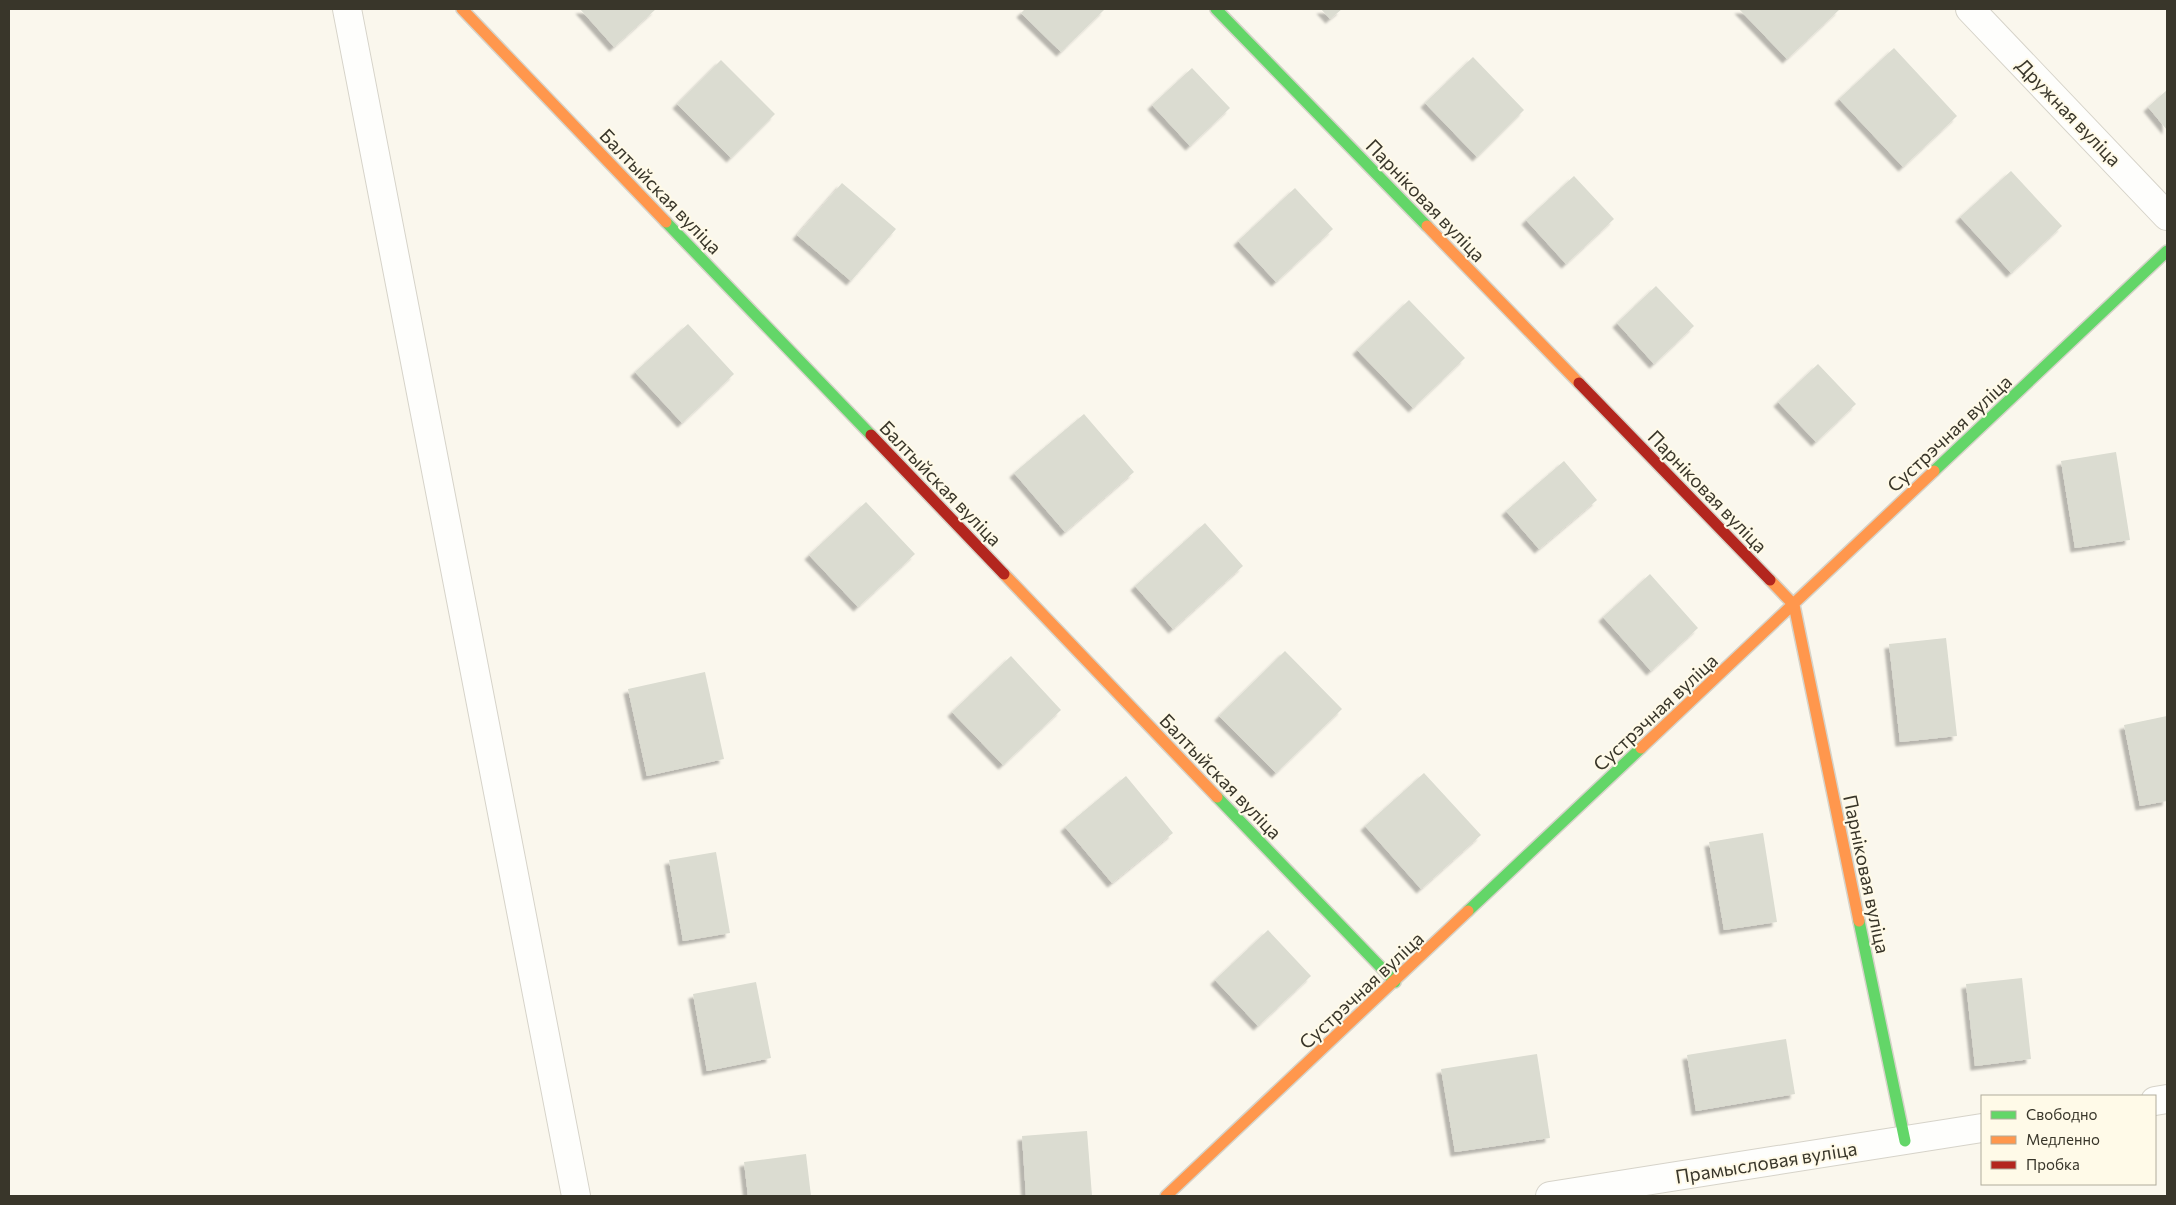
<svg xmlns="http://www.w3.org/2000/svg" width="2176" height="1205" viewBox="0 0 2176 1205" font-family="Commissioner,sans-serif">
  <defs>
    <filter id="shadow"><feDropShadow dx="-4.5" dy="4.5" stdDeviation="1" flood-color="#0004"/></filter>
  </defs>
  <rect width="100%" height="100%" fill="#faf7ed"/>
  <path fill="#dbdcd1" filter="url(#shadow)" d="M580 9H656L614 47Z
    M1025 9H1105L1061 52 1021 13Z
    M1321 9H1342L1330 19Z
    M1739 9H1840L1787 59Z
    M1894 48 1957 116 1903 167 1839 99Z
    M1473 57 1524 110 1477 157 1425 103Z
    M721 60 775 114 731 158 677 104Z
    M1192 68 1230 108 1190 146 1152 105Z
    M2167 90V130L2148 107Z
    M2011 171 2062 226 2011 273 1960 217Z
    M1574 176 1614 219 1566 264 1526 220Z
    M842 183 896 229 851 281 797 235Z
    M1295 188 1333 229 1276 282 1238 241Z
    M1656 286 1694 326 1654 364 1617 323Z
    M1409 300 1465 358 1413 408 1357 350Z
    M688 324 734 374 682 423 635 372Z
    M1818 364 1856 404 1816 442 1778 402Z
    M1084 414 1134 472 1065 532 1014 473Z
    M2116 452 2130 540 2075 548 2061 461Z
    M1564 461 1597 500 1539 549 1506 511Z
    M866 502 915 554 858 607 809 555Z
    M1205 523 1243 566 1173 629 1135 586Z
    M1650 574 1698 628 1651 671 1603 617Z
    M1946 638 1957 736 1900 742 1889 644Z
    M1285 651 1342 709 1276 773 1219 716Z
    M1011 656 1061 710 1003 765 952 712Z
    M705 672 724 759 647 776 628 689Z
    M2167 716V801L2140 806 2124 725Z
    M1424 773 1481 835 1421 889 1365 826Z
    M1126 776 1173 833 1112 883 1065 827Z
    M1763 833 1777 922 1724 930 1709 842Z
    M716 852 730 933 683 941 669 860Z
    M1268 930 1311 976 1258 1026 1215 980Z
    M2022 978 2031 1059 1975 1066 1966 984Z
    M756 982 771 1058 707 1071 693 994Z
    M1786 1039 1795 1094 1696 1111 1687 1055Z
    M1537 1054 1550 1138 1455 1152 1441 1069Z
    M1087 1131 1092 1196H1026L1022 1136Z
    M806 1154 811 1196H748L744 1162Z"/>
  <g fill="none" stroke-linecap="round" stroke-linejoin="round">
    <defs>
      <path id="street" d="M347 9 576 1196
        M1970 9 2167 216
        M2155 1101 2167 1099
        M1550 1196 1982 1128"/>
      <path id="fast" d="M1216 9 1427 226
        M666 222 871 435
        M1934 471 2167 251
        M1217 797 1395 982
        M1468 911 1641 748
        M1859 921 1905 1141"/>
      <path id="slow" d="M462 9 666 222
        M1427 226 1579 383
        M1004 574 1217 797
        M1770 580 1794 605 1859 921
        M1641 748 1934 471
        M1166 1196 1468 911"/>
      <path id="jam" d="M1579 383 1770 580
        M871 435 1004 574"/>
    </defs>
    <use href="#street" stroke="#d6d3c9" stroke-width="30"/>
    <use href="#fast" stroke="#d6d3c9" stroke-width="14"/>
    <use href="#slow" stroke="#d6d3c9" stroke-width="14"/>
    <use href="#jam" stroke="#d6d3c9" stroke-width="14"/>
    <use href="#street" stroke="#fefefc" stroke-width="28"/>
    <use href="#fast" stroke="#63d668" stroke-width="11"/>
    <use href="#slow" stroke="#ff974d" stroke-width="11"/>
    <use href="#jam" stroke="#b3261e" stroke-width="11"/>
  </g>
  <g text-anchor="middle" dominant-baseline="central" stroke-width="4" stroke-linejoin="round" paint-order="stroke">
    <g font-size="19" fill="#39362a" stroke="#fffae8">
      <text transform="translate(2069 112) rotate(46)">Дружная вуліца</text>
      <text transform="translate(661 191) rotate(46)">Балтыйская вуліца</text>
      <text transform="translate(1426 200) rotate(46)">Парніковая вуліца</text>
      <text transform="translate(1949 433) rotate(-43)">Сустрэчная вуліца</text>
      <text transform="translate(941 483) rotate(46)">Балтыйская вуліца</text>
      <text transform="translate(1708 491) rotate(46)">Парніковая вуліца</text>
      <text transform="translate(1655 712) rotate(-43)">Сустрэчная вуліца</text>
      <text transform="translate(1221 776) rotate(46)">Балтыйская вуліца</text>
      <text transform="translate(1867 874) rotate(78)">Парніковая вуліца</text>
      <text transform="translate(1361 990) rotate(-43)">Сустрэчная вуліца</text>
      <text transform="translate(1766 1162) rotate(-9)">Прамысловая вуліца</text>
    </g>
  </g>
  <rect width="2176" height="1205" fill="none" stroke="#39362a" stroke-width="20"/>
  <rect x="1981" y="1095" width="175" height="90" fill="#fffae8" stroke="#b0ac9c"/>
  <rect x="1991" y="1111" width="25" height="8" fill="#63d668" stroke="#b0ac9c"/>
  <text x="2026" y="1120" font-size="15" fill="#39362a">Свободно</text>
  <rect x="1991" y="1136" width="25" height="8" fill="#ff974d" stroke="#b0ac9c"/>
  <text x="2026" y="1145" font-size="15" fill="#39362a">Медленно</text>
  <rect x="1991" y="1161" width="25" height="8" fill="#b3261e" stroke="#b0ac9c"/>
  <text x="2026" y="1170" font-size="15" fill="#39362a">Пробка</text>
</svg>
